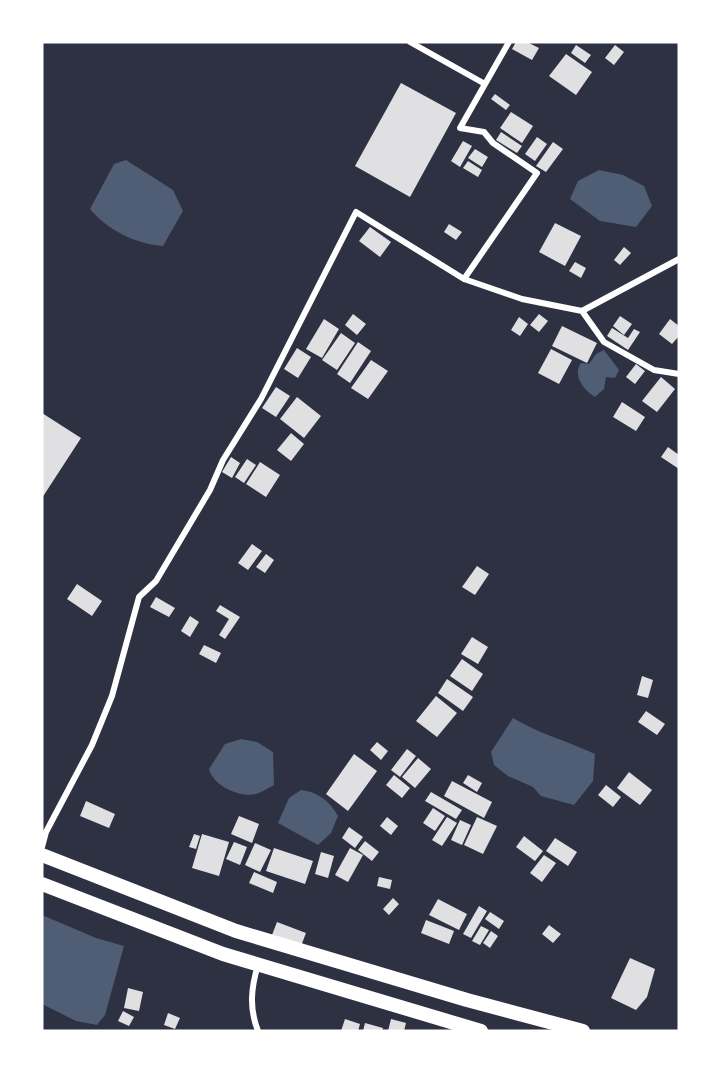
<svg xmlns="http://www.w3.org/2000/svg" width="721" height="1073" viewBox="0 0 721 1073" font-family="Barlow,sans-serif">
  <rect width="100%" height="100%" fill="#2d3142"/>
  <path fill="#4f5d75" d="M126 160 173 190 183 211 163 246C136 244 107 230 90 209L114 164Z
    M599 170 623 175 644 186 652 206 636 227 600 221 570 199 578 181Z
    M604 350 619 370 615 378 606 377 604 389 595 397C584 390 572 376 581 363L589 364 596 354Z
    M513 718C539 734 568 741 595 754L593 781 574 805 541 796 533 787 508 776 494 765 491 752Z
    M241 739 257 742 273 752 274 785C268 788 262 792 256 794 240 798 213 786 209 769L225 744Z
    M301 790C318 792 330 801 338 816L331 833 318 845 278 823 289 798Z
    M42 915 96 938 124 946 105 1015 97 1025 76 1021 42 1004Z"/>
  <path fill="#e0e0e3" d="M516 42H527L539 48 532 60 512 49Z
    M576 45 591 55 585 63 571 53Z
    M615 45 624 52 614 65 605 58Z
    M566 54 592 72 576 95 549 76Z
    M401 83 456 113 410 197 355 166Z
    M495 94 510 105 506 110 491 99Z
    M511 112 533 126 522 143 500 128Z
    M501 132 522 146 517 153 496 140Z
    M537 137 547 144 535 161 525 154Z
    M463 141 472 146 460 167 451 161Z
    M553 142 563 149 546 172 536 166Z
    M475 149 488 157 482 167 468 158Z
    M468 161 482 170 478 177 463 168Z
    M555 223 581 236 565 266 539 252Z
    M449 224 462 232 456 240 444 232Z
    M370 227 391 242 380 257 359 241Z
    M624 247 631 253 620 265 614 260Z
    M575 262 586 268 581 278 569 271Z
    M353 314 366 324 357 335 345 325Z
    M539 314 548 321 539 332 530 325Z
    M620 316 632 324 624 335 613 326Z
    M519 317 528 324 520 336 511 330Z
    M324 319 339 329 322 358 306 349Z
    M670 319 679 326V336L672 344 659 334Z
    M562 326 597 343 587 363 552 346Z
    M612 328 628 338 634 329 640 332 628 350 607 336Z
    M341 333 355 343 337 370 322 360Z
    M358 342 371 351 350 383 337 374Z
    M297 348 311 357 298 378 284 369Z
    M551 349 572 360 559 384 538 373Z
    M371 360 388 371 368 399 351 388Z
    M636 364 645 371 635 384 626 377Z
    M661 377 675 389 657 412 642 401Z
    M276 387 290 396 276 417 262 408Z
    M297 397 321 416 304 438 280 419Z
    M622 402 645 417 636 431 613 417Z
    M42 413 81 438 42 498Z
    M291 433 304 444 291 461 277 450Z
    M668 447 679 455V469L661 457Z
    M231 457 240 463 232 478 222 472Z
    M247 459 256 465 244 483 235 477Z
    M260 462 280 475 266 497 246 484Z
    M252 544 262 551 248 570 238 563Z
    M266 554 274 560 265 573 256 567Z
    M477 566 489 574 475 595 462 587Z
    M77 584 102 601 92 616 67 599Z
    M156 597 175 608 169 617 150 607Z
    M220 605 240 617 225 639 219 635 229 619 216 611Z
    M190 616 199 622 190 637 181 631Z
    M472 637 488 647 478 664 461 654Z
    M204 645 221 653 216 663 199 654Z
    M462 659 483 674 472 691 450 676Z
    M642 676 653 680 648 698 637 695Z
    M447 679 473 697 463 711 438 693Z
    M436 696 457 713 437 737 416 721Z
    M646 711 665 724 657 735 638 722Z
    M377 742 388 751 381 760 370 750Z
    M407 749 416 756 400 777 391 770Z
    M354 754 377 771 348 811 326 794Z
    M418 758 431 769 415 788 402 777Z
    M629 772 652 790 640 805 617 788Z
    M394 775 410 788 402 798 386 785Z
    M468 775 482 783 477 792 463 783Z
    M452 781 492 802 484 818 444 796Z
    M606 785 621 797 613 807 598 795Z
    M431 792 462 810 456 819 425 801Z
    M86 801 115 814 109 828 80 816Z
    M433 808 445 816 435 831 423 823Z
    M239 816 259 824 252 843 231 834Z
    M387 817 398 826 391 835 380 826Z
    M447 817 457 823 442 846 432 840Z
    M477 817 497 826 483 854 464 845Z
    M460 820 471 825 462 845 451 840Z
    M349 827 363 837 355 848 342 838Z
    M194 834 200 836 196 849 189 847Z
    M202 834 229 842 219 876 192 868Z
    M524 836 543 851 535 861 516 847Z
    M555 838 577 852 568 866 546 851Z
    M365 841 379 852 372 861 358 850Z
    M234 842 247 847 240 865 226 859Z
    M255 843 271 850 260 872 245 865Z
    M274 848 313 861 305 884 266 871Z
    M350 848 363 855 348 882 335 875Z
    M321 852 334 856 328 878 315 874Z
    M544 855 556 863 542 882 530 873Z
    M254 872 277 882 273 893 249 883Z
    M379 877 392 880 390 889 377 886Z
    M393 898 399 904 389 915 383 909Z
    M438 899 467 914 459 930 429 915Z
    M479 906 487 911 471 938 463 934Z
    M490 912 504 921 499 929 485 919Z
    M426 920 454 931 449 944 421 933Z
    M277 922 306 933 301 946 272 935Z
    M549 925 561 934 553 943 542 934Z
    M481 926 489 930 480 945 472 941Z
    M491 931 498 936 490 948 483 943Z
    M630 958 655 969 647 997 636 1010 611 998Z
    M128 988 143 992 139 1011 124 1008Z
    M123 1011 134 1017 129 1026 118 1021Z
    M168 1013 180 1018 175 1029 164 1025Z
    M345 1019 360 1024 358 1031H341Z
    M391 1019 406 1023 404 1031H388Z
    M365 1023 383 1028 382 1031H363Z"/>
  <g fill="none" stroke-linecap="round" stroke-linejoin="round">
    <path stroke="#fff" stroke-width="6" d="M410 42 485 84
      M679 259 582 311 604 342 654 370 679 374
      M464 279 522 299 582 311
      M42 847 46 832 92 745 112 696 139 597 156 581 210 490 223 460 261 399 356 212 464 279 537 173 493 143 484 132 460 128 509 42
      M258 965C251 988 249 1008 258 1031"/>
    <path stroke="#fff" stroke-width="14" d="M42 855 236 931 467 1000 583 1031
      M42 884 223 954 481 1031"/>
  </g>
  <rect width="721" height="1073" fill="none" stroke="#ffffff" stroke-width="87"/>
</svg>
